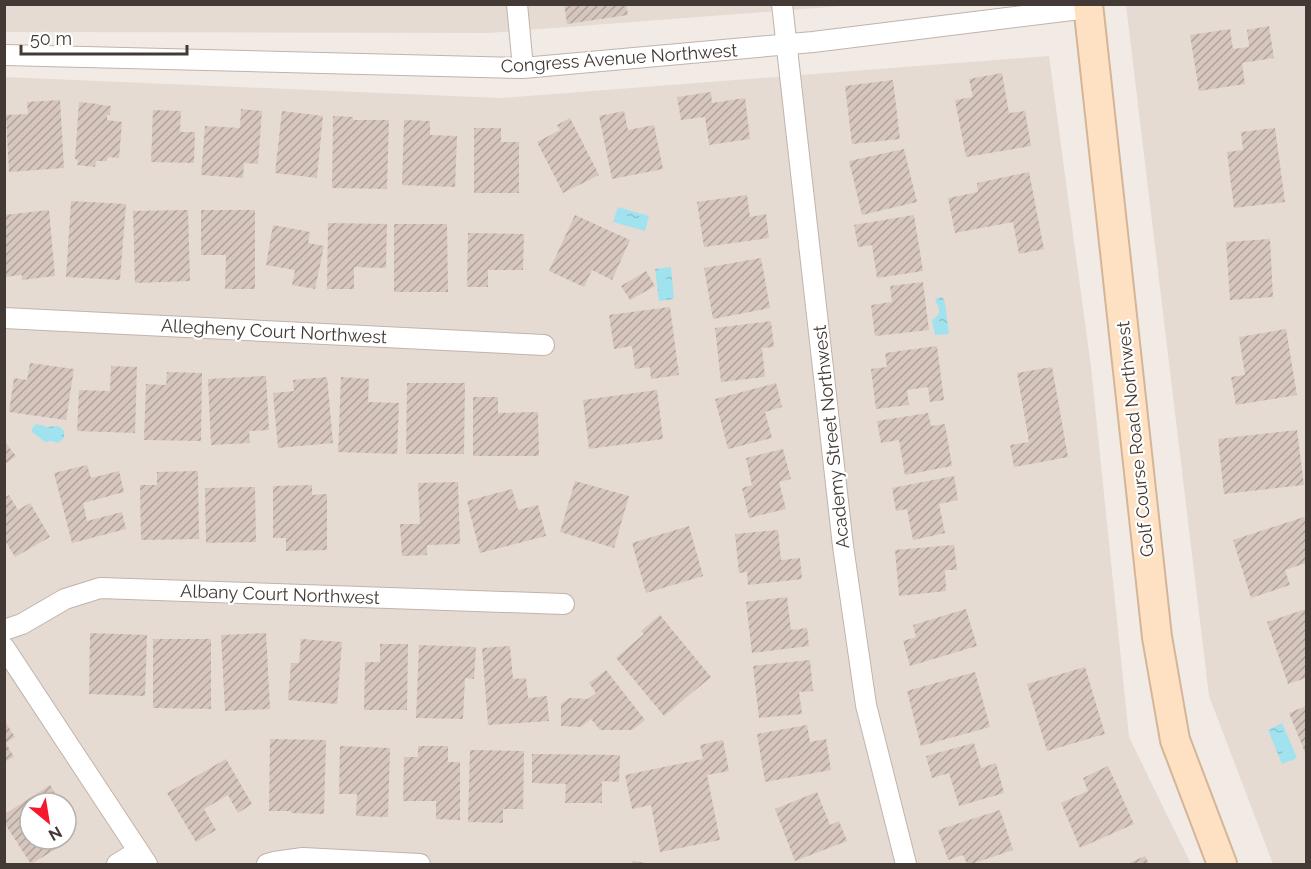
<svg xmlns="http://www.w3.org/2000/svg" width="1311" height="869" viewBox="0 0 1311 869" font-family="Raleway,sans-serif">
  <defs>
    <pattern id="water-ripples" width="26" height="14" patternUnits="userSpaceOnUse" patternTransform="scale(1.5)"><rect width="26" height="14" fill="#a1e2ef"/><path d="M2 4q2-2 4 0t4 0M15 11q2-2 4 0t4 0" fill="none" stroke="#8cc3ce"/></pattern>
    <pattern id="building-hatch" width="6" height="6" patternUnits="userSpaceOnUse" patternTransform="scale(1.5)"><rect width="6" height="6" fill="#d6c6bd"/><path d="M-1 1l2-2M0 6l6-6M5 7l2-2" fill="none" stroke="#afa29a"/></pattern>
  </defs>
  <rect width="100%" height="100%" fill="#f2ebe5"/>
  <path fill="#e6dbd3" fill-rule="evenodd" d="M5 4 856 5 489 33 5 32Z
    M1126 5H1306V864H1273L1209 696Z
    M1049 56 1091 367 1129 737 1191 864H5V77L500 98ZM30 803H66V839H30Z"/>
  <path fill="url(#water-ripples)" d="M618 207 649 216 645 231 613 222Z
    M671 267 674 299 659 301 655 269Z
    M940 297 943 298 945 303 949 334 935 335 932 320C941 314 941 310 935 301L937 298Z
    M36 424 47 427 59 426 64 431V438L58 443 51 441 45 442 32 432V429Z
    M1282 723 1297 758 1282 764 1268 730Z"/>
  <path fill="url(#building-hatch)" d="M564 4H626L628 15 567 24Z
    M1269 26 1274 58 1242 63 1245 84 1199 91 1190 35 1230 29 1233 49 1249 47 1247 30Z
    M1002 73 1009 113 1025 111 1031 146 966 157 955 100 973 97 969 79Z
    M893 80 900 139 852 144 845 86Z
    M711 92 712 103 745 98 750 139 709 145 705 117 681 120 677 97Z
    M60 100 64 168 9 172 6 115 28 114 27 102Z
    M79 102 99 104V105L111 106 110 115H107V120L122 122 119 158 108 157 107 161H96L95 167 77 165 78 160 75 159Z
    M241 109 262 111 258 164 244 163 243 178 201 175 205 126 240 128Z
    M153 110 181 111 180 132H195L194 163 151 162Z
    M282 111 323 116 317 178 275 173Z
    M624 111 628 130 654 125 663 169 612 179 599 116Z
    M333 116 353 117V120H389L387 189 332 188Z
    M570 118 599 175 563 193 537 142 560 130 557 125Z
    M404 120 430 121V135L457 136 455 187 402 185Z
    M474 128H501V142H519V193H474Z
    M1275 128 1285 202 1234 208 1227 152 1243 150 1241 132Z
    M904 149 917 202 862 215 849 161Z
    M1029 172 1044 249 1019 254 1013 222 955 233 948 198 978 192 977 183Z
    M747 195 750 217 766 214 769 238 704 247 697 202Z
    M71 201 126 204 120 280 66 277Z
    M49 210 55 276 22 280V275L4 277V215Z
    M188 210 190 281 135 283 133 211Z
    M201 210H255V289H225L226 255H201Z
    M575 215 630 240 612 280 592 270 584 287 549 271Z
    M914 215 923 271 877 278 872 245 858 247 854 225Z
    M328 223 387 224 386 268 354 267V289H327Z
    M394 224H447L448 292H394Z
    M273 225 310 232 308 243 324 246 315 289 292 285 295 270 266 265Z
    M468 233 524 234 523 270H488V287H467Z
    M1270 239 1273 297 1230 300 1226 242Z
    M761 258 770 308 713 319 704 268Z
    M646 271 655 286 630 300 621 286Z
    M923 282 929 330 875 336 871 305 892 302 890 286Z
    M670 307 679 375 651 379 650 367 635 369 632 346 614 349 609 315Z
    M771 321 774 347 762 348 765 377 721 382 715 328Z
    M1286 329 1297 395 1236 405 1231 377 1245 375 1239 337Z
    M937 346 944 400 930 402 928 387 907 390 909 405 876 409 871 369 887 367 885 353Z
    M30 363 74 369 66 420 9 412 14 378 27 380Z
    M111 366 137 367 135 433 77 431 79 390 110 391Z
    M1052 367 1068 457 1014 467 1010 445 1029 442 1017 373Z
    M167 372 202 373 201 441 144 440 146 384 166 385Z
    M266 376 269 430 249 431 250 443 211 445 208 379Z
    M327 377 333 443 278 448 273 393 294 391 293 380Z
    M341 377 369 379 368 402 399 403 397 454 338 452Z
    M407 383H465L464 454H406Z
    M776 383 782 407 765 412 772 438 728 449 715 399Z
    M657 390 663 439 589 449 583 400Z
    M473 397H498V413L538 412 539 456H473Z
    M928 413 931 426 945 424 952 466 905 475 899 440 881 443 877 421Z
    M1297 430 1304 485 1224 494 1218 439Z
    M4 441 16 456 4 465Z
    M783 449 791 479 779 482 786 509 749 518 742 488 752 485 746 458Z
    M87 465 91 478 119 471 124 492 83 503 87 521 122 512 126 529 72 543 54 473Z
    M198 471 199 539 141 540 140 485H157V472Z
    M954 476 958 500 939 504 945 533 913 540 907 509 896 511 892 488Z
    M575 481 629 496 614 548 560 532Z
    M458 482 460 544 427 545V555L402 556 400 524H420L418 483Z
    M312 485V495L327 494V550L286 551V538H273V486Z
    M255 487 256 542 206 543 205 488Z
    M512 489 518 510 538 505 546 536 480 553 467 501Z
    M9 495 18 510 30 503 50 537 15 557 4 539V498Z
    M1304 517 1306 524V563L1285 570 1290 585 1251 598 1233 540Z
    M689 526 703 576 646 593 632 543Z
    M778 530 781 560 800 558 802 579 748 585 747 572 739 573 735 534Z
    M954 545 957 570H945L946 591 899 596 895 550Z
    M787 597 791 630 807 628 809 646 752 653 746 602Z
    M966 609 977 646 910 666 903 641 916 637 913 625Z
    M1306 609V678L1288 684 1267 622Z
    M660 615 711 677 664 716 616 658 644 634 641 631Z
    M90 633 147 635 145 696 89 694Z
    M266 633 270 709 225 711 221 635Z
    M153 639H211V709L153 708Z
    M301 639 342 642 337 704 288 700 291 663H299Z
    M380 644H408L407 710H364L365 662H380Z
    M419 645 476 647 474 679 465 678 463 719 416 718Z
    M510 646 513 679 526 678 528 698 547 696 549 721 488 725 482 648Z
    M810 660 813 691 799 692 802 714 759 718 753 666Z
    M1085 667 1105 734 1047 751 1027 684Z
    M606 670 645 720 632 730H600L591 719 581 727 561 726V704L569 698 588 699 596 693 589 683Z
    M975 672 990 727 921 746 907 691Z
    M1306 706V755L1289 713Z
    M4 720 15 737 6 743 14 757 4 762Z
    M807 725 810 742 826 739 831 770 765 782 757 734Z
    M270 739 326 740 324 814 291 813V811H269Z
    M723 740 729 771 707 775 720 840 660 852 651 805 632 809 625 775 703 759 700 745Z
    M974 743 981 768 996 763 1004 793 959 806 949 773 932 778 926 756Z
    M340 746 390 748 388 817 356 816 357 794H339Z
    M418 746H448V762H460V820L436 819V801H403L404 757H418Z
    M470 750 524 751 523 809H503V823L468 822Z
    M532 754 620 755 619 782 602 781V803H565L566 784 532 783Z
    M226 759 252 804 238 813 228 795 204 809 216 830 196 842 167 793Z
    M1108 766 1134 824 1080 848 1061 803 1088 791 1083 778Z
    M50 785 61 803H30V839H63L66 843 31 864 5 824V814Z
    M817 792 830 825 839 821 847 841 795 861 775 809Z
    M1000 810 1013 850 971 864H967L963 855 948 860 938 830Z
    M1145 856 1149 864H1127Z
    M633 861 646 863V864H632Z"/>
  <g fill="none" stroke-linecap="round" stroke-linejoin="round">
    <defs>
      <path id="minor" d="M517 4 523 68
        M782 4 843 546 866 705 906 864
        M4 55 523 68 813 42 1088 8
        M4 318 544 345
        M4 630 22 624 65 599 100 588 564 604
        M4 647 147 864
        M117 864 138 851
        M267 864 274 862 303 858 420 864"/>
      <path id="secondary" d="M1088 4 1157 637 1175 740 1222 864"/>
    </defs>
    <use href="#minor" stroke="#c0b3ab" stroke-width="22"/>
    <use href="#secondary" stroke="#d5b597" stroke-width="32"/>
    <use href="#minor" stroke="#fff" stroke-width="20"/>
    <use href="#secondary" stroke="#fee1c3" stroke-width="28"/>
  </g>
  <g text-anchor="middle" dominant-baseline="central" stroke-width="4.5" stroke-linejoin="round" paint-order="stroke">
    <g font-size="18" fill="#443a35" stroke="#fff">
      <text transform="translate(619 58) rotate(-4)">Congress Avenue Northwest</text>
      <text transform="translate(274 331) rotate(3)">Allegheny Court Northwest</text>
      <text transform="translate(831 437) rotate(-96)">Academy Street Northwest</text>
      <text transform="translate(1135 439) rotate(-96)">Golf Course Road Northwest</text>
      <text transform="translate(280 594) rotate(2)">Albany Court Northwest</text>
    </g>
  </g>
  <rect width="1311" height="869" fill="none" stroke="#443a35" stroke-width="12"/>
  <g transform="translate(48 821) rotate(150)"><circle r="28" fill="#ffffff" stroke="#b4b0ae" stroke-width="1.5"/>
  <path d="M0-4.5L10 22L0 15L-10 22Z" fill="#f6182d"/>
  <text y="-9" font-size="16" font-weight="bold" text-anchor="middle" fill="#443a35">N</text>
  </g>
  <path d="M21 45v9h166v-9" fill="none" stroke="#443a35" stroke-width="3"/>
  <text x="30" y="45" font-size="18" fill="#443a35" stroke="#ffffff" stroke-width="4.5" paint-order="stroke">50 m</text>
</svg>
